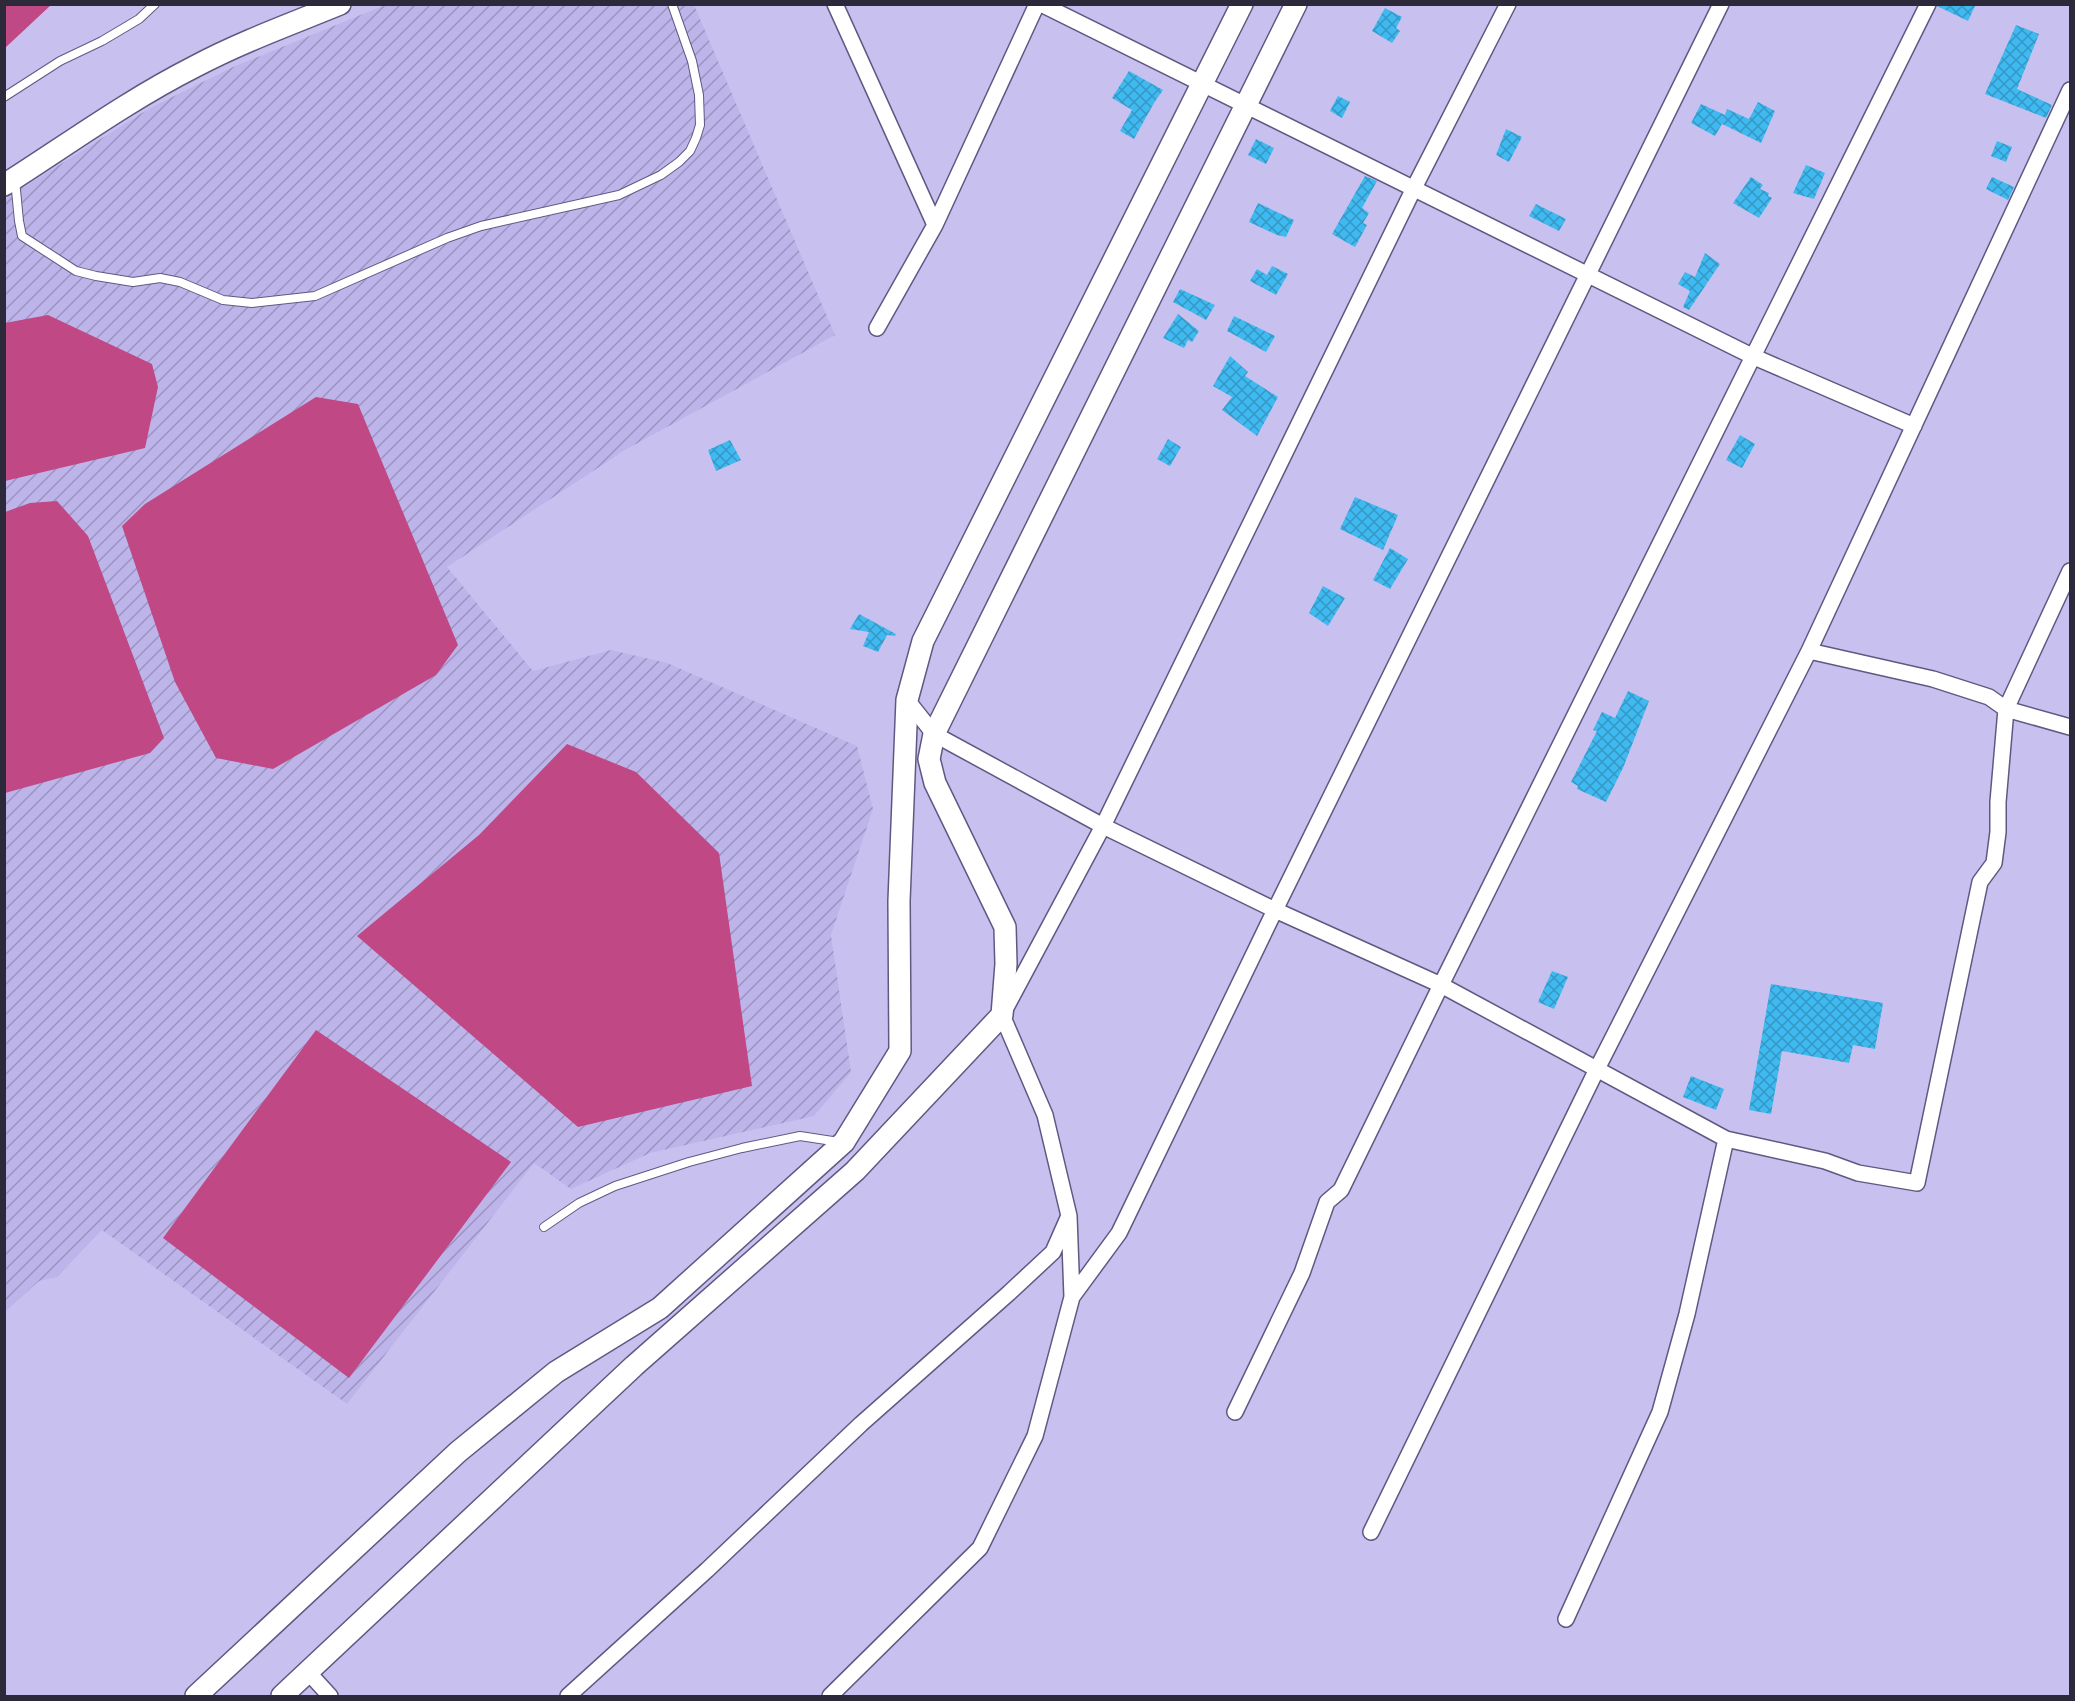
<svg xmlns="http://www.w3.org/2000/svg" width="2075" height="1701" viewBox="0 0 2075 1701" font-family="'Playfair Display',serif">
  <defs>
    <pattern id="industrial-furrows" width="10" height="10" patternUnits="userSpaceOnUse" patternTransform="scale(1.5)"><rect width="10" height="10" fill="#bdb5ea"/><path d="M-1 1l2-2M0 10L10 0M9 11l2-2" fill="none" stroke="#9a93bf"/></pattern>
    <pattern id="building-cross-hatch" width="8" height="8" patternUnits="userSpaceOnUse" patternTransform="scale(1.5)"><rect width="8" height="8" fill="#3fbaf0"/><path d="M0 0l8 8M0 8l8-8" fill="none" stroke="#3597c4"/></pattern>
  </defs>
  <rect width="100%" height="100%" fill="#c8c1f0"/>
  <path fill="url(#industrial-furrows)" d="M385 5H694L835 335 625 450 447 567 533 671 611 650 667 663 857 746 873 809 831 935 851 1072 814 1116 650 1153 571 1189 534 1163 347 1404 102 1230 57 1277 39 1281 5 1312V199L150 108 233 67Z"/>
  <path fill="#bf4885" d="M8 4 51 5 5 48V7Z
    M48 315 152 364 158 387 145 448 5 481V323Z
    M316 397 358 404 458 645 436 675 273 769 216 758 175 682 122 526 145 504Z
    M57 501 88 536 164 738 150 753 5 793V512L30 503Z
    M567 744 636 772 719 853 752 1086 578 1127 357 936 479 835Z
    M316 1030 511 1162 349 1378 163 1238Z"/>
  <path fill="url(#building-cross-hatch)" d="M1938 4H1976L1968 21 1937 6Z
    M1385 8 1402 17 1396 28 1400 31 1392 43 1372 31Z
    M2016 25 2039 34 2017 89 2052 105 2046 118 1985 94Z
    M1129 71 1163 90 1154 103 1134 139 1120 131 1132 110 1112 98Z
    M1338 96 1350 102 1342 118 1330 111Z
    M1758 102 1775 111 1761 143 1722 124 1715 136 1691 123 1701 104 1725 115 1727 109 1749 119Z
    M1506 129 1522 137 1509 162 1496 155Z
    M1256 139 1274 148 1266 164 1248 155Z
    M1997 141 2012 147 2006 162 1991 156Z
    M1806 165 1825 173 1814 199 1793 193Z
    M1365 176 1377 181 1362 208 1369 213 1363 223 1367 225 1355 247 1332 234Z
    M1751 177 1763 185 1760 189 1769 193 1768 196 1772 198 1759 218 1733 203Z
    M1992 177 2014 187 2008 200 1986 189Z
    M1258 203 1294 220 1286 237 1277 235 1249 222Z
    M1536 204 1566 219 1559 231 1529 216Z
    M1705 253 1720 264 1689 310 1683 307 1690 291 1678 284 1685 272 1695 277Z
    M1272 266 1288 274 1276 295 1250 281 1257 269 1267 275Z
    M1180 289 1215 305 1206 320 1173 302Z
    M1178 314 1199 331 1192 342 1188 340 1184 348 1163 338Z
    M1234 316 1275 336 1266 352 1227 331Z
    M1230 356 1248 372 1245 376 1278 397 1257 436 1222 410 1232 397 1213 386Z
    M1740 435 1755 444 1742 468 1726 460Z
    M1168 439 1181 447 1170 466 1157 459Z
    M730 440 741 460 716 471 708 450Z
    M1355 497 1398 515 1383 550 1340 529Z
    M1390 548 1408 559 1390 589 1373 580Z
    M1323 586 1345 598 1328 626 1309 613Z
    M859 614 896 634 895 636 887 635 878 652 863 646 869 632 850 629Z
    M1628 691 1649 701 1623 768 1606 802 1577 789 1578 786 1571 782 1597 731 1593 730 1602 712 1615 718Z
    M1552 971 1568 977 1554 1009 1538 1002Z
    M1771 984 1883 1003 1875 1049 1853 1045 1849 1063 1782 1051 1771 1114 1749 1110Z
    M1691 1076 1724 1089 1716 1110 1683 1097Z"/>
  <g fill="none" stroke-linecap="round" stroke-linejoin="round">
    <defs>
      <path id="lane" d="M4 97 60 61 102 41 139 19 155 4
        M15 180 19 221 22 236 76 271 96 276 133 282 160 278 180 282 223 300 252 303 315 296 447 238 481 226 619 195 661 175 679 162 690 151 696 138 700 125 699 95 692 61 672 4
        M544 1227 579 1203 615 1186 689 1162 742 1148 800 1136 839 1142"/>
      <path id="street" d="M835 4 935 225
        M1041 4 1752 356 1914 426
        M877 328 935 225 1037 4
        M1809 651 1933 679 1989 697 2006 709 2070 727
        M907 700 934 734 1103 826 1275 910 1441 985 1726 1139 1825 1161 1858 1173 1917 1183 1980 882 1994 863 1998 832V802L2006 709 2070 571
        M1072 1297 1119 1233 1275 910 1721 4
        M1235 1412 1302 1273 1327 1202 1341 1190 1441 985 1928 4
        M1371 1532 1597 1069 1809 651 2070 90
        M1566 1619 1660 1412 1687 1314 1726 1139
        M308 1672 330 1696
        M568 1696 707 1570 861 1424 1009 1293 1053 1252 1068 1218
        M830 1696 980 1548 1035 1436 1072 1297 1069 1216 1045 1115 1002 1015 1103 826 1414 188 1508 4"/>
      <path id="secondary" d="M4 185C67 145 127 101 194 67 241 42 291 24 340 4
        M196 1696 458 1452 556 1372 660 1308 844 1142 900 1051 899 901 907 700 923 641 1242 4
        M282 1696 634 1366 855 1171 1002 1015 1006 964 1005 927 935 783 929 759 934 734 1296 4"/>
    </defs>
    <use href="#lane" stroke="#605882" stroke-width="10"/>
    <use href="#street" stroke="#605882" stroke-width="18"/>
    <use href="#secondary" stroke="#605882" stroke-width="24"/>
    <use href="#lane" stroke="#fff" stroke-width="8"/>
    <use href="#street" stroke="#fff" stroke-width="15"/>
    <use href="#secondary" stroke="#fff" stroke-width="21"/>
  </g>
  <rect width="2075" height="1701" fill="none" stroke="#2c293b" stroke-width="12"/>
</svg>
